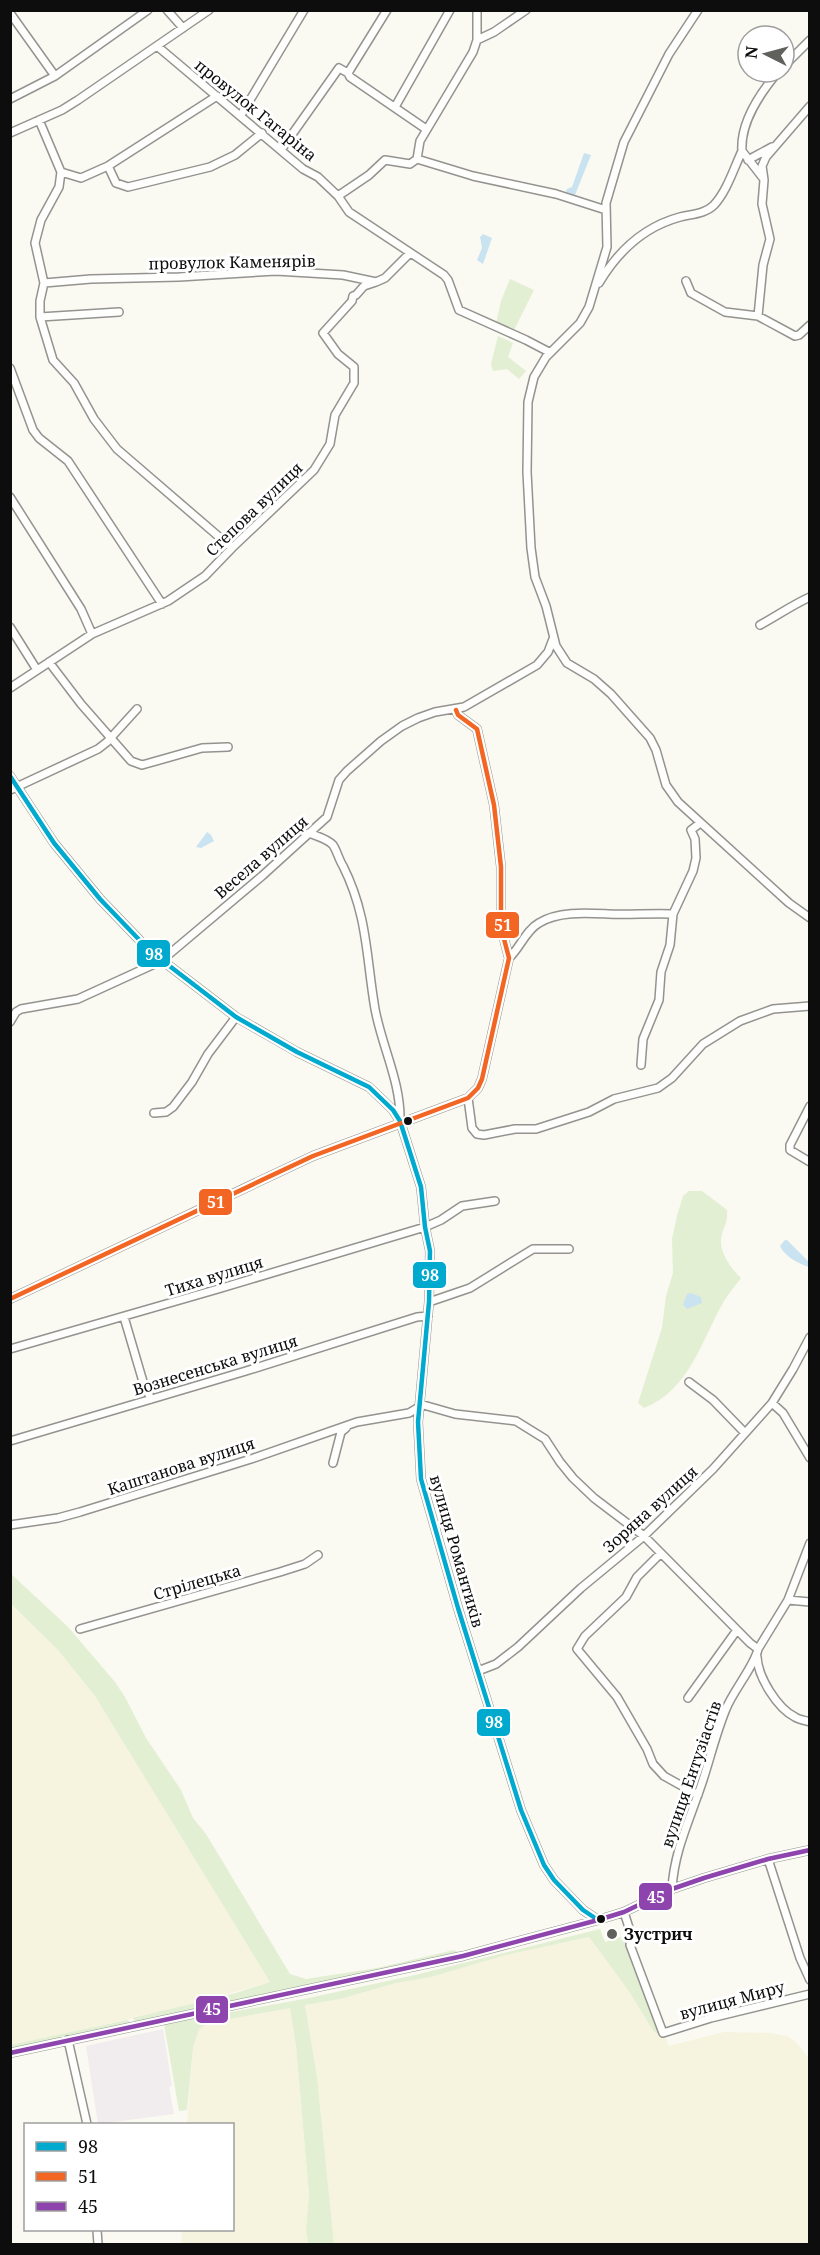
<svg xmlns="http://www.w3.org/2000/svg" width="820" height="2255" viewBox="0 0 820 2255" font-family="'Noto Serif',serif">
  <rect width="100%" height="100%" fill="#faf9f2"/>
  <path fill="#f1ecee" d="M163 2029 172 2086 169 2087 174 2114 98 2124 86 2046Z"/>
  <path fill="#f6f4df" d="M10 1604 58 1650 95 1696 270 1982 167 2011 11 2045Z
    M589 1937 628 1990 654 2032 665 2037 669 2046 724 2032 769 2033 787 2036 796 2042 809 2058V2244H334L317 2077 305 2005 340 1999 396 1983 431 1977 506 1955Z
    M290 2007 296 2046 309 2194 306 2230 308 2244H181L182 2230H232V2124H187L193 2048 197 2033 199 2029 208 2023Z"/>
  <path fill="#e2efd3" d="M510 279 534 290 513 332 496 324 501 301Z
    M498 336 513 343 508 357 526 371 519 379 507 369 493 371 491 364Z
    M689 1191H702L727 1210C728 1221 725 1224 722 1234 717 1249 730 1268 741 1278 735 1286 729 1293 724 1301 702 1339 690 1390 644 1408L638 1403 662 1328 666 1296 673 1273 672 1239 677 1216 683 1196Z
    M10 1573 68 1627 115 1682 125 1697 146 1738 181 1790 193 1818 206 1834 290 1974 306 1979 377 1968 454 1950 460 1953 135 2022 133 2018 236 1993 270 1982 95 1696 58 1650 11 1604Z
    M600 1929 605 1942 631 1934 630 1945 665 2037 654 2032 628 1990 589 1937 506 1955 431 1977 396 1983 340 1999 305 2005 317 2077 334 2244H308L306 2230 309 2194 296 2046 290 2008 208 2023 199 2029 193 2048 187 2110 179 2111 164 2024 304 1999 415 1975Z
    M127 2020 132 2023 11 2050 10 2045Z"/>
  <path fill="#cae3f1" d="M584 153 591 155 575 195 566 192 567 189 572 187Z
    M483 234 492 238 483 264 477 260 482 248 480 237Z
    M207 832 211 835 214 841 201 848 196 847Z
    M785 1240H787L809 1262V1267C799 1264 784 1256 780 1246Z
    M691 1293 701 1297 702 1303 687 1309 683 1305 687 1294Z"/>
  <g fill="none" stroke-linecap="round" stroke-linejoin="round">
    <defs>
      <path id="minor" d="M167 10 183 28
        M698 10 669 54 624 142 606 203 607 247 589 307 580 323 546 357 534 377 528 402 527 472 531 548 535 577 546 606 556 646 567 663 594 679 611 694 650 738 656 750 666 785 678 802 789 903 810 918
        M10 13 55 76
        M477 40 494 32 526 10
        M157 46 303 169 318 177 338 196 349 212 444 275 448 280 459 310 526 340 549 352
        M784 66 810 40
        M348 73 350 77 426 129
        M10 99 55 76 148 10
        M395 107 450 10
        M241 115 304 10
        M39 120 61 172 59 187 41 220 35 243 44 283 40 301V317L53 360 74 383 94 419 117 449 232 548
        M10 133 62 110 78 100 209 10
        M281 150 339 68 348 73 387 10
        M417 159 473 176 556 194 606 210
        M748 160 772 147
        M108 166 116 183 128 187 210 167 235 155 262 133
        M61 172 81 178 108 166 217 96
        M763 178 742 151C740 123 761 92 778 72
        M338 196 369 175 385 160 410 164 417 159 420 141 473 52 477 40V10
        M686 281 691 293 725 312 758 316 795 336 799 335 810 325
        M44 283 91 279 179 277 276 271 343 275 376 282 385 278 410 253
        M599 283C618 251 643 227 680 217 692 214 705 214 714 205 727 191 734 168 742 151
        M758 316 763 265 770 239 762 204 764 180 762 166 766 157 810 106
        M40 317 119 312
        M10 368 33 430 39 438 68 461 162 604
        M10 497 81 609 92 634
        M760 625C777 616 792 605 810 597
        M10 627 37 670
        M49 662 81 704 131 761 142 765 202 748 228 747
        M10 688 92 634 168 601 205 576 232 548 314 470 330 444 335 415 354 383V367L338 354 323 333 352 301 353 296 356 295 364 286 376 282
        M10 776 54 843 100 899 150 951 236 1017 297 1052 369 1087 393 1110 400 1121 421 1187 425 1227 430 1251 429 1302 418 1422 421 1479 458 1608 521 1810 544 1865 554 1880 583 1910 598 1920
        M10 790 98 749 107 742 137 709
        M309 833C316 836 328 839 333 845 337 851 339 860 343 866 368 916 366 957 375 1009 382 1047 401 1082 400 1121
        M509 958C520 948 526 930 539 923 558 911 587 913 608 914 629 915 651 913 673 914
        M10 1022 16 1012 21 1009 78 999 161 961 262 876 327 817 339 780 347 771 381 741 402 726 418 718 435 712 464 707 537 665 548 652 553 639
        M641 1065 643 1039 659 1000 661 972 670 945 673 914 693 871 696 858 695 839 691 830 699 824
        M468 1098 472 1128 477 1134 484 1135 515 1129H536L589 1112 614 1099 658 1088 672 1078 703 1044 740 1021 773 1009 810 1006
        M810 1106 790 1145V1150L810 1162
        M154 1113 166 1112 173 1107 192 1082 208 1054 236 1017
        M10 1299 313 1156 468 1098 478 1088 482 1079 509 958 504 939 501 909V867L494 805 477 729 458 715 456 710
        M429 1302 470 1288 533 1249H569
        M124 1317 144 1385 151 1399
        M10 1349 218 1289 425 1227 441 1220 462 1206 495 1201
        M689 1382 713 1400 745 1433
        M772 1403 783 1413 810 1458
        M420 1404 455 1414 516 1421 545 1439 560 1462 573 1478 594 1498 644 1536 750 1643 758 1649
        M10 1441 246 1371 417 1317 428 1316
        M333 1463 341 1432 346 1428
        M10 1525 58 1518 80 1512 251 1459 357 1422 409 1413 419 1407
        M660 1554 637 1577 626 1597 585 1636 577 1649 617 1697 647 1749 653 1764 664 1776 698 1795
        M788 1600 810 1602
        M80 1629 280 1572 305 1564 318 1555
        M757 1657C758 1677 777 1708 795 1717 799 1720 805 1720 810 1722
        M478 1671 496 1664 518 1647 581 1588 644 1536 713 1469 772 1403 793 1369 810 1337
        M688 1698 737 1630
        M768 1859 800 1958 810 1980
        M672 1889C674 1851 690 1819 702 1783 710 1759 716 1733 726 1709 733 1691 755 1665 758 1649L788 1600 810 1543
        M624 1912 631 1934 630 1945 663 2033 711 2018 810 1994
        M68 2040 87 2124
        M10 2053 463 1956 598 1920 624 1912 672 1889 704 1878 768 1859 810 1850
        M97 2230 98 2244"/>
    </defs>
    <use href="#minor" stroke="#949390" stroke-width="10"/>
    <use href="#minor" stroke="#fefefd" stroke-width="7"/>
    <defs>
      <path id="bus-1" d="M10 776 54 843 100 899 150 951 236 1017 297 1052 369 1087 393 1110 400 1121 421 1187 425 1227 430 1251 429 1302 418 1422 421 1479 458 1608 521 1810 544 1865 554 1880 583 1910 598 1920"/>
      <path id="bus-2" d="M10 1299 313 1156 468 1098 478 1088 482 1079 509 958 504 939 501 909V867L494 805 477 729 458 715 456 710"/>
      <path id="bus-3" d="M10 2053 463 1956 598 1920 624 1912 672 1889 704 1878 768 1859 810 1850"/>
    </defs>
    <use href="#bus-1" stroke="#fff" stroke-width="9"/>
    <use href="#bus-2" stroke="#fff" stroke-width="9"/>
    <use href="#bus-3" stroke="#fff" stroke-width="9"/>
    <use href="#bus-1" stroke="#00a9ce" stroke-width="4.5"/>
    <use href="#bus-2" stroke="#f26522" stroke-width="4.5"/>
    <use href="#bus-3" stroke="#8e44ad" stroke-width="4.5"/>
  </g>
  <g fill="#0d0d0d" stroke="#fff" stroke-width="2">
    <circle cx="408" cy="1121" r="5"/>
    <circle cx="601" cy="1919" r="5"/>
  </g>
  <circle fill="#60605d" stroke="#fff" stroke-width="2" cx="612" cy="1934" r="6"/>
  <g text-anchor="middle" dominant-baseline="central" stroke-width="6" stroke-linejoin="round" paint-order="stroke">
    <g font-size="16" fill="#0d0d0d" stroke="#fff">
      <text transform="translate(256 110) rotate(39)">провулок Гагаріна</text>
      <text transform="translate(232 262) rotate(-1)">провулок Каменярів</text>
      <text transform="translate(254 509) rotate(-44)">Степова вулиця</text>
      <text transform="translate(261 857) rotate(-41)">Весела вулиця</text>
      <text transform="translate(214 1276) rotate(-17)">Тиха вулиця</text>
      <text transform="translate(215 1365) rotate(-17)">Вознесенська вулиця</text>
      <text transform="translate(181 1466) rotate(-18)">Каштанова вулиця</text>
      <text transform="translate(650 1509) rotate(-42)">Зоряна вулиця</text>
      <text transform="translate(457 1551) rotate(74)">вулиця Романтиків</text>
      <text transform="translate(197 1582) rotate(-16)">Стрілецька</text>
      <text transform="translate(691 1774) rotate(-71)">вулиця Ентузіастів</text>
      <text transform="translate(732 2000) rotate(-15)">вулиця Миру</text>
    </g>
    <g font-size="16" font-weight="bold" fill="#0d0d0d" stroke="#fff" text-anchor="start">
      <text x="624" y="1934">Зустрич</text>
    </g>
  </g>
  <g stroke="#fff" stroke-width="2">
    <rect x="485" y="911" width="35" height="28" rx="6" fill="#f26522"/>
    <rect x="136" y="939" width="35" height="29" rx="6" fill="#00a9ce"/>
    <rect x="198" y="1188" width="35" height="28" rx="6" fill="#f26522"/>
    <rect x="412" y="1261" width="35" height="28" rx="6" fill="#00a9ce"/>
    <rect x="476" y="1708" width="35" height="29" rx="6" fill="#00a9ce"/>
    <rect x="638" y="1882" width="35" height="29" rx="6" fill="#8e44ad"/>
    <rect x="195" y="1995" width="34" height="29" rx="6" fill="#8e44ad"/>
  </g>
  <g font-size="16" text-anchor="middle" font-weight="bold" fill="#fff">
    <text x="503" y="931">51</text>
    <text x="154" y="960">98</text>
    <text x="216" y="1208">51</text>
    <text x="430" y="1281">98</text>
    <text x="494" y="1728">98</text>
    <text x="656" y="1903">45</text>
    <text x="212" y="2015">45</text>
  </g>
  <rect width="820" height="2255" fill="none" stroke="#0d0d0d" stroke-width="24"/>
  <rect x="24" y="2123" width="210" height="108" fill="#ffffff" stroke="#9e9e9e" stroke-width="1.5"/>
  <rect x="36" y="2142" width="30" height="9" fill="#00a9ce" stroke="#9e9e9e" stroke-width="1.5"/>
  <text x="78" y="2153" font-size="18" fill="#0d0d0d">98</text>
  <rect x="36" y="2172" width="30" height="9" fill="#f26522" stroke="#9e9e9e" stroke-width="1.5"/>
  <text x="78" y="2183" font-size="18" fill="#0d0d0d">51</text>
  <rect x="36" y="2202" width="30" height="9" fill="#8e44ad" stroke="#9e9e9e" stroke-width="1.5"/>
  <text x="78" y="2213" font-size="18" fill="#0d0d0d">45</text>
  <g transform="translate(766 54) rotate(276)"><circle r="28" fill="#ffffff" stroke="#9e9e9e" stroke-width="1.5"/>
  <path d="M0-4.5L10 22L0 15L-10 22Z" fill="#60605d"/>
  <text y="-9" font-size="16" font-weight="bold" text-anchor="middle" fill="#0d0d0d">N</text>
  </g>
</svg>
